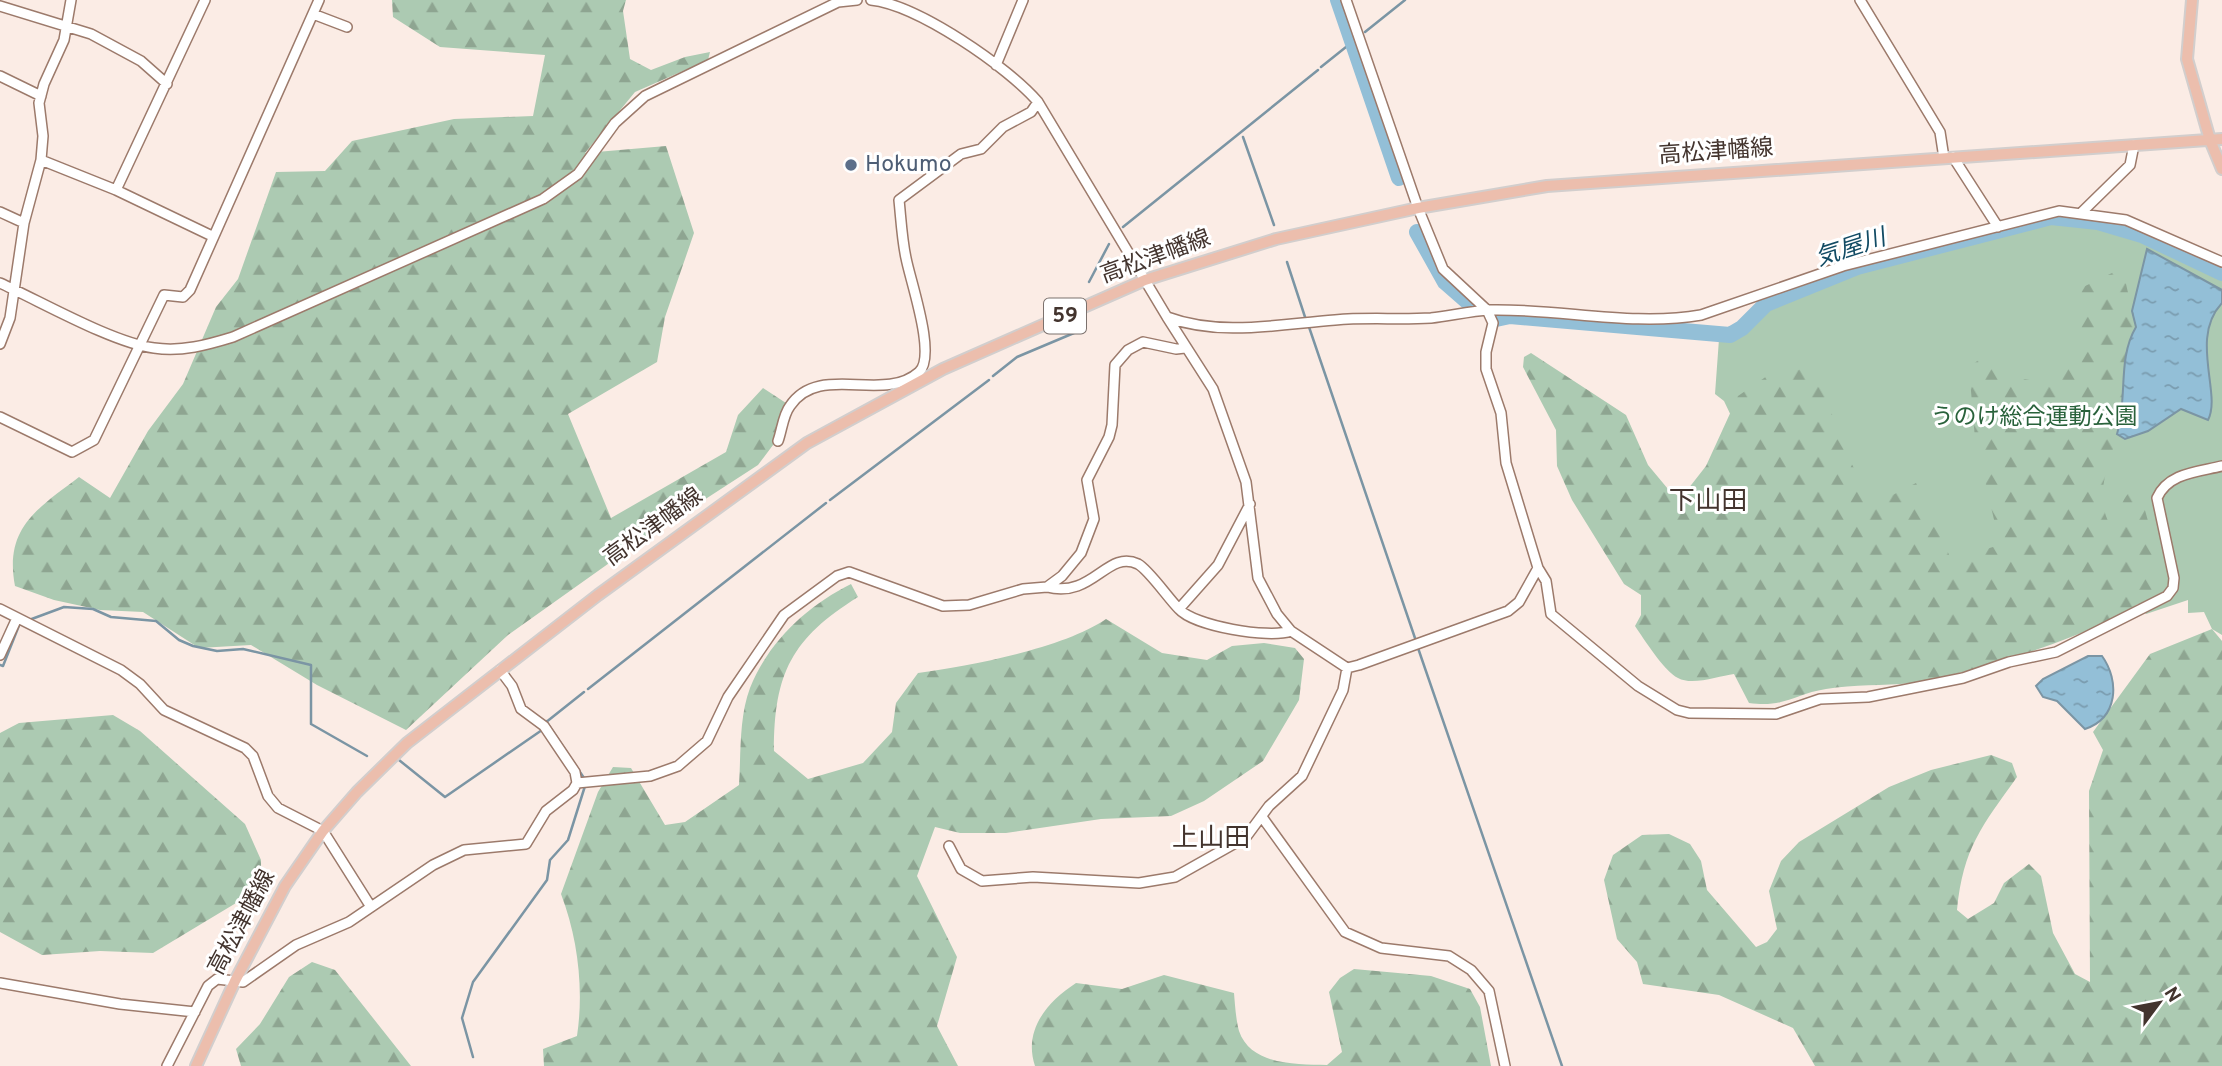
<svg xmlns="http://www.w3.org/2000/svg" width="2222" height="1066" viewBox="0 0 2222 1066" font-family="Overpass,'Noto Sans JP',sans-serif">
  <defs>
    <pattern id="forest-firs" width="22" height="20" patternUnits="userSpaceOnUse" patternTransform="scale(1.75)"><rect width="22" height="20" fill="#accab2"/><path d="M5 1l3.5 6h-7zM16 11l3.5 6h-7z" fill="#8ea591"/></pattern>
    <pattern id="water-ripples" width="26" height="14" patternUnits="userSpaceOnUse" patternTransform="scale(1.75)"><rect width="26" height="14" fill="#93bfd7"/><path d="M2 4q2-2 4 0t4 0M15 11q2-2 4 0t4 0" fill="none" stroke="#7a9caf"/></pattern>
  </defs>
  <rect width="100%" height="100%" fill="#fbece5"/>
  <path fill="#accab2" d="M2051 222C2077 224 2102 226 2127 235 2160 246 2189 266 2222 278V635L2212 629 2204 612 2188 613V600L2146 614 2134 600 2059 640 1734 422 1724 401 1715 394 1719 339 1776 305 1858 274Z"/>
  <path fill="url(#forest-firs)" d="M392 0H626L623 11 630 59 651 70 685 57 710 52 708 60 635 92 585 153 666 146 694 233 665 317 657 362 568 414 611 518 726 452 738 415 763 388 786 403 776 441 758 465 636 544 508 635 406 730 317 685 251 645 199 648 143 612 100 610 54 600 15 586C4 528 37 509 79 477L110 498 148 431 183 384 216 307 238 279 276 172 325 171 352 141 454 119 533 116 545 55 440 47 393 17Z
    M2114 272 2126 284 2136 327C2118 357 2127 384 2122 417 2117 451 2091 488 2109 523L2116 521C2120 509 2124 492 2138 486 2144 509 2166 571 2153 590 2126 628 1959 677 1911 683 1883 686 1854 684 1826 689 1794 694 1785 708 1749 703L1734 674C1719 676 1692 686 1678 678 1664 671 1644 639 1635 626L1641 615V595L1624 584 1572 500 1557 466 1556 430 1523 367 1524 357 1531 353 1626 415 1648 465 1668 489 1681 498 1706 466 1738 396 1767 376 1817 366C1831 408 1845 474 1881 501L1916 483 1951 559 2000 545 1975 439 1969 367 1980 359 2002 363 2018 378 2035 381 2062 378 2078 354 2079 289Z
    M851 584 858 597C792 638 774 673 774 751L808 779 863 763 892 732 896 703 918 673C970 666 1064 648 1106 619L1162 653 1207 660 1232 646 1264 643 1295 648 1304 659 1299 700 1263 761 1204 801 1171 816 1101 819 1006 833H960L935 827 917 876 957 957 937 1026 958 1066H544L543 1049 577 1036C584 990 578 938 561 894L598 792 613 767 631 768 665 825 685 822 739 785C741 754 739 717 750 688 769 641 807 606 851 584Z
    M2212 629 2222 641V1066H1815L1793 1028 1719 995 1643 984 1637 962 1617 939 1604 880 1613 855 1642 835 1669 834 1690 844 1701 861 1707 890 1756 947 1767 942 1777 929 1769 891 1781 861 1799 842 1889 787 1931 770 1991 755 2012 763 2017 777C1982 826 1963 848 1957 910L1968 919 1994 903 2004 883 2029 864 2041 876 2053 933 2075 974 2090 982 2089 791 2103 750 2093 732 2150 654Z
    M113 715 140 731 245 824 261 860V888L153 953 100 951 42 955 0 932V733L19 723Z
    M312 962 335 970 411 1066H241L236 1049 260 1024 289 977Z
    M1354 969 1431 976 1470 989 1480 1007 1491 1066H1035C1023 1030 1047 1002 1076 983L1122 989 1164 975 1234 993C1235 1005 1236 1020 1239 1031 1251 1066 1297 1064 1327 1065L1342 1052 1329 992 1340 978Z"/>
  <path fill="url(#water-ripples)" stroke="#7b95a4" stroke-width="2" d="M2147 249 2222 290V303C2189 338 2222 394 2208 420L2181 409 2148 431 2125 439 2117 434C2128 398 2117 359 2136 327L2132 311Z
    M2088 656H2102C2120 681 2118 718 2085 729L2057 701 2043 697 2036 686 2043 679Z"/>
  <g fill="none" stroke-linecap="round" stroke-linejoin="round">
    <path stroke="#7b95a4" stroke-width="2.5" d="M1365 32 1405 0
      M1321 67 1346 47
      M1243 137 1274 225
      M1123 227 1318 70
      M1287 262 1305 317
      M1089 282 1109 244
      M1309 327 1416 641
      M993 376 1017 357 1074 333
      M830 500 989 380
      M29 620 64 607 93 609 111 617 156 621 179 640 193 646 217 651 243 649 311 665V724L367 756
      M1418 648 1562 1066
      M0 665 3 666 20 623
      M588 689 826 503
      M546 721 584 778
      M545 723 584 692
      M399 760 445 797 542 730
      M473 1057 462 1018 473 982 547 880 550 860 568 840 585 786"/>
    <path stroke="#93bfd7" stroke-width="16" d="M1338 0 1399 178
      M1417 232 1445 282 1469 303
      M1496 319 1510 316 1730 335 1742 328 1766 304 1857 267 2051 217 2098 222 2142 235 2222 273"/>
    <defs>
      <path id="minor" d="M871 0C918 5 1008 67 1038 102L1167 317C1221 337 1280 324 1335 320 1367 317 1399 320 1431 318 1450 316 1470 311 1489 310 1559 308 1632 327 1701 315L1843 266 2059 211 2126 220 2222 262
        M1346 0 1418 208 1443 269 1487 310 1493 323 1486 352V369L1501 413 1506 463 1538 568 1546 581 1551 614 1638 686 1677 710 1689 713 1776 714 1820 699 1868 697 1963 678 2009 662 2056 652 2167 596 2173 588 2174 578 2157 498C2168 473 2197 472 2222 466
        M1860 0 1940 132 1944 158
        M0 6 91 34 141 61 167 84
        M313 14 347 27
        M996 65 1023 0
        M0 76 41 96
        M1953 157 1998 227
        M41 160 116 190 212 236
        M116 190 205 0
        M0 212 24 223
        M2082 212 2130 165 2134 145
        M0 283C40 301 113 343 154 348 182 352 207 345 233 337L543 199 578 174 615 123 645 96 838 2 857 0
        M1167 317 1213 389 1246 482 1258 578 1277 614 1291 631 1347 668 1359 665 1508 611 1519 602 1538 568
        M0 344 10 318 24 223 41 160 43 136 39 103 44 84 64 40 71 0
        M0 417 72 452 94 440 164 295 183 297 190 290 319 0
        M778 441C782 430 783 415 790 406 819 362 883 404 919 372 937 356 910 280 906 258 902 240 901 219 899 200L961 154 981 149 1003 127 1031 112 1038 102
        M1250 504 1218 565 1179 609C1194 626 1269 639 1291 631
        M1047 587C1093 599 1107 549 1138 564 1149 570 1168 598 1179 609
        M0 609 121 670 140 684 164 710 245 748 253 756 268 796 278 808 323 831 371 907
        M0 655 17 618
        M577 783 650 776 678 766 707 741 728 697 784 615 837 576 849 572 943 606 969 605 1023 589 1047 587 1062 576 1081 553 1094 519 1087 480 1109 437 1112 425 1115 365 1128 350 1143 342 1176 349 1185 348
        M1262 817 1345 932 1381 948 1449 956 1471 970 1489 991 1505 1066
        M949 846 961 869 982 881 1033 877 1139 883 1175 877 1246 837 1269 806 1302 776 1343 690 1347 668
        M0 983 120 1004 195 1012
        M167 1066 208 986 217 979 243 982 296 945 349 922 433 865 464 850 526 844 546 811 573 790 577 783 575 772 544 726 521 709 512 686 500 670"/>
      <path id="major" d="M2192 0 2187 59 2210 140 2222 169
        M196 1066 235 981 285 886 323 831 357 792 407 743 598 595 807 443 943 369 1145 280 1276 239 1418 208 1547 186 2222 139"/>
    </defs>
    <use href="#minor" stroke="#9c7a6b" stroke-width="12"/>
    <use href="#major" stroke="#d2cecd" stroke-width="14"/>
    <use href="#minor" stroke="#fff" stroke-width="9"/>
    <use href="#major" stroke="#ecbead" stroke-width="10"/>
  </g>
  <circle fill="#5c6f8a" stroke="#fff" stroke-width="2.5" cx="851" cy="165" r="7"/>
  <g text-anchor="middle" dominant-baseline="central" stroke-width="6" stroke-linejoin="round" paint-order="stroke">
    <rect fill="#fff" stroke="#7b716d" stroke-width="2" x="1044" y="298.5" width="42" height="35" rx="5"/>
    <g font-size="21" font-weight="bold" fill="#43342e">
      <text x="1065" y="316">59</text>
    </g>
    <g font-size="23" fill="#43342e" stroke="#fff">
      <text transform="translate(1716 153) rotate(-4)">高松津幡線</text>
      <text transform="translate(1156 258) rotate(-20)">高松津幡線</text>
      <text transform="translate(654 528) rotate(-36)">高松津幡線</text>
      <text transform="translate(243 923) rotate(-62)">高松津幡線</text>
    </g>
    <g font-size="23" fill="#4e5e75" stroke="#fff" text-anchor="start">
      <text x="865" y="165">Hokumo</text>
    </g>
    <g font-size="23" fill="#29623b" stroke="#fff">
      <text x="2034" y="418">うのけ総合運動公園</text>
    </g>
    <g font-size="24" font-style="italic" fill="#124b64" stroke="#fff">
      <text transform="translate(1851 249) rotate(-18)">気屋川</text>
    </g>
    <g font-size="26" fill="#43342e" stroke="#fff">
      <text x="1708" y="502">下山田</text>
      <text x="1211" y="839">上山田</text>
    </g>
  </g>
  <g transform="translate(2159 1003) rotate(58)" stroke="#ffffff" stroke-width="5" paint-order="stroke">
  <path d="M0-5L12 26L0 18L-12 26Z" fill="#43342e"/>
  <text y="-10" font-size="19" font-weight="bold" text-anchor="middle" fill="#43342e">N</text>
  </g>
</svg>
